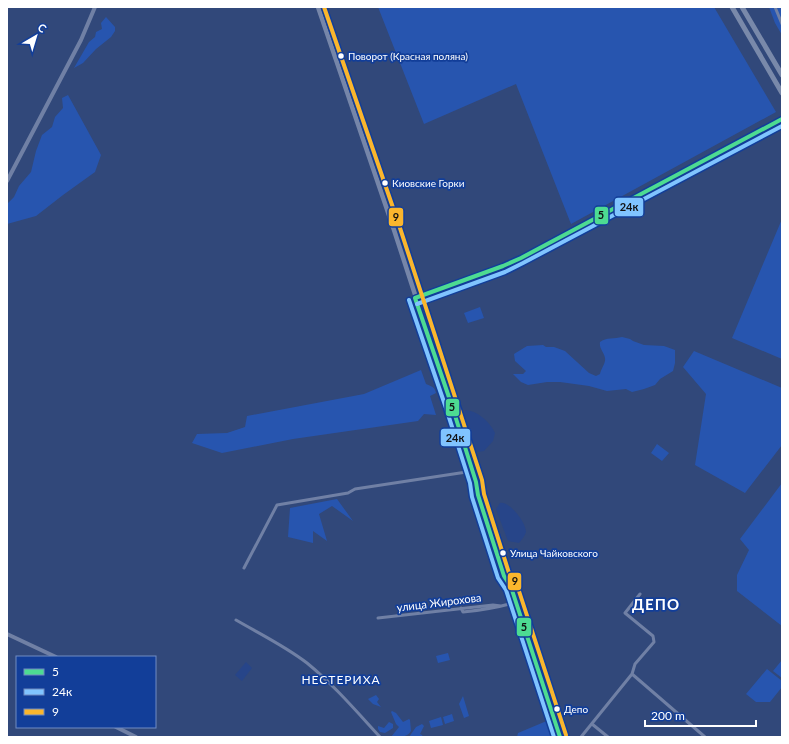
<svg xmlns="http://www.w3.org/2000/svg" width="789" height="744" viewBox="0 0 789 744" font-family="Lato,sans-serif">
  <rect width="100%" height="100%" fill="#31487a"/>
  <path fill="#2755af" d="M378 7H714L776 112 571 224 516 84 424 124Z
    M769 7H782V35L775 23Z
    M106 17 115 27V31L111 37 96 49 83 63 74 68 89 42 95 37 96 32 102 29 101 23Z
    M68 95 101 155 95 172 63 195 36 216 7 224V204L14 197 19 186 31 172 36 151 42 135 52 127 55 117 63 108 62 98Z
    M782 219V359L732 338Z
    M480 307 484 318 468 323 464 313Z
    M622 337 630 339 633 341 644 345 664 346 675 350V363L673 371 660 379 655 385 644 389 632 392 626 389 607 391 589 386 560 382H547L528 385 521 382 513 374H523L526 371 515 361 514 354 527 346 543 345 546 347H554L565 351 589 373 596 376 600 374C601 369 606 363 605 358 604 352 599 349 600 342 606 337 615 339 622 337Z
    M694 351 782 388V445L745 493 695 465 706 394 683 367Z
    M421 370 426 384C431 386 435 387 436 393L430 396 436 415 424 414 418 421 293 439 222 453 192 443 197 434 227 433 245 427 247 416 364 394Z
    M657 444 669 453 662 461 651 453Z
    M782 483V626L737 591V575L749 550 740 539Z
    M337 499 353 521 332 506 319 514 327 541 313 531V543L288 537 290 508Z
    M448 653 450 660 438 663 436 656Z
    M782 660V678L773 671Z
    M767 669 782 681V687L770 702H756L746 694Z
    M376 695 379 699 377 702 381 707 373 704 368 699Z
    M463 696 469 716 464 718 459 704Z
    M392 711 396 713 403 722 409 719 410 720 411 731C407 738 399 737 391 737L399 727 396 724 391 712Z
    M452 714 454 721 445 724 443 717Z
    M441 717 443 725 431 728 429 721Z
    M549 720 555 737H517L518 733Z
    M389 722 393 724V728L385 733 380 732 378 729V726L384 728Z
    M422 724 424 726 420 734 422 735 423 737H409L416 727Z"/>
  <path fill="#274589" d="M465 410C478 411 489 421 495 433L493 441 484 451 478 452 475 450 463 414Z
    M500 503C509 501 526 522 526 532 525 536 522 539 519 543L508 541 496 509Z
    M246 662 252 668 242 681 235 675Z"/>
  <g fill="none" stroke-linecap="round" stroke-linejoin="round">
    <path stroke="#7080a5" stroke-width="3" d="M775 7 782 24
      M244 568 277 505 348 493 355 489 473 471
      M461 608 463 612C481 610 498 608 516 602
      M378 618 493 605 501 606
      M236 620C260 634 285 646 307 663 334 685 357 712 380 737
      M632 674 705 737
      M592 724 608 737
      M581 737 632 674 635 664 654 642 653 636 625 613 640 594"/>
    <path stroke="#7080a5" stroke-width="4" d="M7 181 81 40 95 7
      M415 298 503 266 521 258 782 119
      M7 634 56 657
      M116 727 136 737"/>
    <path stroke="#7686a9" stroke-width="4.5" d="M318 7 394 230 476 482 478 495 504 576 511 587
      M477 484 483 493 509 574 516 602 560 737"/>
    <path stroke="#7989aa" stroke-width="5" d="M732 7 782 93
      M742 7 782 75"/>
    <defs>
      <path id="bus-1" d="M415 298 452 406 476 482 478 495 504 576 511 587 560 737
        M415 298 503 266 521 258 782 119"/>
      <path id="bus-2" d="M409 300 446 408 470 483 472 497 498 578 506 590 554 737
        M417 304 505 272 523 263 782 126"/>
      <path id="bus-3" d="M324 7 400 228 482 480 484 494 509 573 517 585 566 735"/>
    </defs>
    <use href="#bus-1" stroke="#123e99" stroke-width="7"/>
    <use href="#bus-2" stroke="#123e99" stroke-width="7"/>
    <use href="#bus-3" stroke="#123e99" stroke-width="7"/>
    <use href="#bus-1" stroke="#4ddb92" stroke-width="4"/>
    <use href="#bus-2" stroke="#80c4ff" stroke-width="4"/>
    <use href="#bus-3" stroke="#fab62d" stroke-width="4"/>
  </g>
  <g fill="#fff" stroke="#123e99" stroke-width="1.5">
    <circle cx="341" cy="56" r="3.5"/>
    <circle cx="385" cy="183" r="3.5"/>
    <circle cx="503" cy="553" r="3.5"/>
    <circle cx="557" cy="709" r="3.5"/>
  </g>
  <g text-anchor="middle" dominant-baseline="central" stroke-width="3.5" stroke-linejoin="round" paint-order="stroke">
    <g font-size="10" fill="#fff" stroke="#123e99" text-anchor="start">
      <text x="348" y="56">Поворот (Красная поляна)</text>
      <text x="392" y="183">Киовские Горки</text>
      <text x="510" y="553">Улица Чайковского</text>
      <text x="564" y="709">Депо</text>
    </g>
    <g font-size="11" fill="#fff" stroke="#123e99">
      <text transform="translate(439 602) rotate(-7)">улица Жирохова</text>
    </g>
    <g font-size="12" letter-spacing="1" fill="#fff" stroke="#123e99">
      <text x="341" y="679">НЕСТЕРИХА</text>
    </g>
    <g font-size="15" font-weight="bold" letter-spacing="1" fill="#fff" stroke="#123e99">
      <text x="656" y="604">ДЕПО</text>
    </g>
  </g>
  <g stroke="#123e99" stroke-width="1.5">
    <rect x="614" y="197" width="30" height="20" rx="4" fill="#80c4ff"/>
    <rect x="594" y="206" width="15" height="19" rx="4" fill="#4ddb92"/>
    <rect x="388" y="207" width="16" height="20" rx="4" fill="#fab62d"/>
    <rect x="445" y="398" width="15" height="19" rx="4" fill="#4ddb92"/>
    <rect x="440" y="428" width="31" height="19" rx="4" fill="#80c4ff"/>
    <rect x="507" y="572" width="15" height="19" rx="4" fill="#fab62d"/>
    <rect x="516" y="617" width="16" height="20" rx="4" fill="#4ddb92"/>
  </g>
  <g font-size="11" text-anchor="middle" font-weight="bold" fill="#111">
    <text x="629" y="211">24к</text>
    <text x="601" y="219">5</text>
    <text x="396" y="221">9</text>
    <text x="452" y="411">5</text>
    <text x="455" y="442">24к</text>
    <text x="515" y="585">9</text>
    <text x="524" y="631">5</text>
  </g>
  <rect width="789" height="744" fill="none" stroke="#ffffff" stroke-width="16"/>
  <rect x="16" y="656" width="140" height="72" fill="#123e99" stroke="#718bc2"/>
  <rect x="24" y="669" width="20" height="6" fill="#4ddb92" stroke="#718bc2"/>
  <text x="52" y="676" font-size="12" fill="#ffffff">5</text>
  <rect x="24" y="689" width="20" height="6" fill="#80c4ff" stroke="#718bc2"/>
  <text x="52" y="696" font-size="12" fill="#ffffff">24к</text>
  <rect x="24" y="709" width="20" height="6" fill="#fab62d" stroke="#718bc2"/>
  <text x="52" y="716" font-size="12" fill="#ffffff">9</text>
  <g transform="translate(36 36) rotate(38)" stroke="#123e99" stroke-width="3" paint-order="stroke">
  <path d="M0-3L7 15L0 10L-7 15Z" fill="#ffffff"/>
  <text y="-6" font-size="11" font-weight="bold" text-anchor="middle" fill="#ffffff">С</text>
  </g>
  <path d="M645 720v6h111v-6" fill="none" stroke="#ffffff" stroke-width="2"/>
  <text x="651" y="720" font-size="12" fill="#ffffff" stroke="#123e99" stroke-width="3" paint-order="stroke">200 m</text>
</svg>
